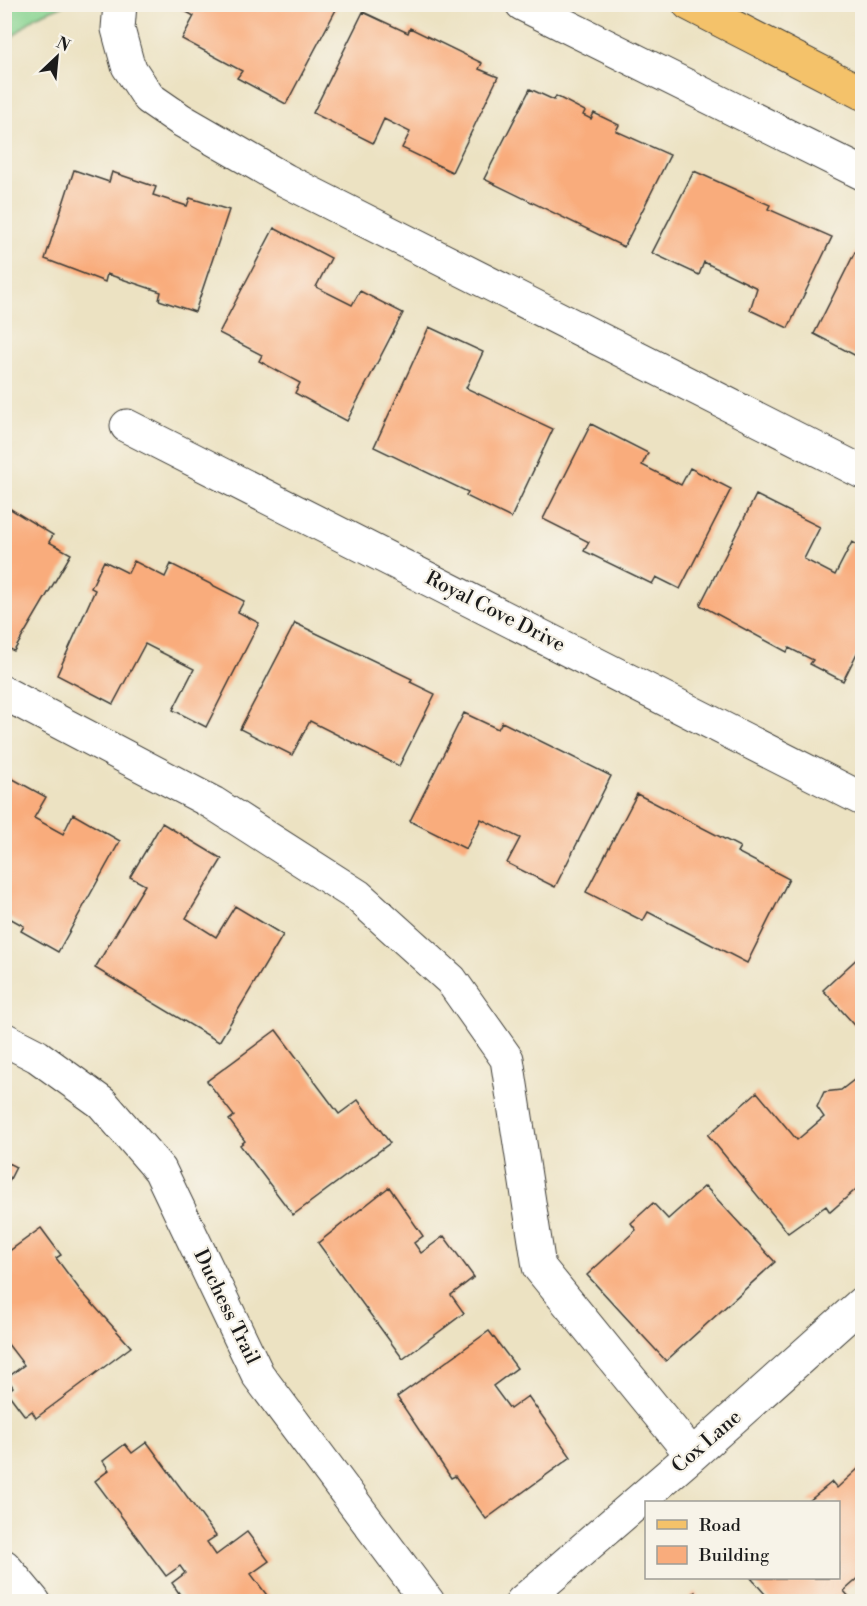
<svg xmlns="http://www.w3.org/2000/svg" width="867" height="1606" viewBox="0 0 867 1606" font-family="'Libre Bodoni',serif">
  <rect width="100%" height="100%" fill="#f7f3e8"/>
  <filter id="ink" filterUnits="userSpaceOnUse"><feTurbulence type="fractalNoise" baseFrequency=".0167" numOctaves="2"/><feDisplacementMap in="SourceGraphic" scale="12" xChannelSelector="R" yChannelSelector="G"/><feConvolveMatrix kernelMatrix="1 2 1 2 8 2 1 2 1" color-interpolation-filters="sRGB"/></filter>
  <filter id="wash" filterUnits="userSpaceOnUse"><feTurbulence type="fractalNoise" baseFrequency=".008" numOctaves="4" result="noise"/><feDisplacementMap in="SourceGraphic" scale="24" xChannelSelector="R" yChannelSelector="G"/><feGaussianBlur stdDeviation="1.35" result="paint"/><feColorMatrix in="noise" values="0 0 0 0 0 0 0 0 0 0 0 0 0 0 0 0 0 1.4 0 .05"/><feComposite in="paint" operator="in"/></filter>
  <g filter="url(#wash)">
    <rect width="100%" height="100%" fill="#ece2c2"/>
    <path fill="#88d491" stroke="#527856" stroke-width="1.5" d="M5 4H64V5L35 17 5 43Z"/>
    <g id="blocks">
      <path fill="#f9ac7c" d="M172 4H339L286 104 237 78 242 71 182 39 194 16Z
        M363 12 408 33 410 28 482 63 479 69 498 77 452 172 402 148 410 132 384 119 373 143 313 113Z
        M530 89 554 100 556 96 585 111 583 115 591 119 594 113 619 125 616 131 670 155 624 247 484 179Z
        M74 170 109 182 112 172 156 187 153 195 187 206 190 198 229 210 195 312 159 300 161 292 107 274 105 282 45 259Z
        M694 171 770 205 768 209 832 237 788 328 750 310 757 288 704 262 699 275 652 253Z
        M274 228 331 258 316 287 352 305 360 291 403 313 347 421 295 393 300 383 259 361 262 355 219 333Z
        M855 252 862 255V359L814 334Z
        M429 327 483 352 466 388 553 429 511 518 466 496 468 492 374 447Z
        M591 424 648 453 642 465 681 485 690 468 731 489 680 589 656 577 652 584 584 551 589 542 543 519Z
        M756 495 820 527 804 559 835 575 852 542 862 547V643L843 681 810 664 813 660 789 648 787 652 700 605Z
        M4 505 53 535 49 542 71 554 14 651 4 646Z
        M104 561 128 573 134 561 165 577 171 564 244 601 238 612 259 623 206 727 173 710 194 669 145 644 113 704 57 675 95 590 91 588Z
        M295 623 412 679 410 682 435 694 399 766 310 721 292 755 240 729Z
        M464 713 498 729 502 722 611 776 555 887 507 863 520 838 481 819 466 849 410 821Z
        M4 774 46 797 34 818 63 834 73 814 120 841 58 952 21 931 24 926 4 915Z
        M637 794 740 847 737 852 789 879 747 963 648 912 643 921 586 892Z
        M162 823 222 859 186 918 216 937 235 906 283 935 219 1042 95 968 145 885 130 877Z
        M862 954V1033L823 990Z
        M276 1030 339 1114 358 1100 390 1143 293 1215 240 1145 245 1141 229 1120 234 1116 207 1081Z
        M859 1076 862 1080V1184L830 1212 826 1206 788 1233 708 1135 757 1092 797 1140 824 1117 817 1107 824 1092 841 1090Z
        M4 1161 16 1167 4 1191Z
        M705 1186 775 1262 666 1361 587 1275 636 1230 631 1223 653 1203 668 1219Z
        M389 1187 423 1236 414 1243 421 1253 444 1236 474 1277 451 1295 464 1313 403 1359 318 1243Z
        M41 1228 61 1255 56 1258 80 1290 131 1347 36 1418 32 1411 25 1416 7 1392 13 1387 7 1378 24 1365 4 1339V1255Z
        M489 1331 517 1368 493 1386 510 1409 528 1396 571 1457 486 1519 455 1476 451 1478 397 1397Z
        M147 1442 216 1536 207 1542 216 1555 247 1532 269 1561 251 1574 272 1602H185L172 1583 185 1573 180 1566 166 1576 95 1481 109 1470 103 1461 125 1444 132 1453Z
        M859 1468 862 1472V1575L844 1591 850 1598 846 1602H772L751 1578H838V1502H808L832 1482 837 1488Z
        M695 1592 702 1602H684Z"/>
    </g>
  </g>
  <g filter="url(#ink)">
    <use href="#blocks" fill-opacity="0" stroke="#3b3a35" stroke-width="1.5"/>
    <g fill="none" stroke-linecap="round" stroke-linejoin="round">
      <defs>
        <path id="minor" d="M120 4 118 29 128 66 149 98 181 120 285 180 862 472
          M522 4 862 173
          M127 426 862 799
          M4 693 213 803 358 896 451 980 507 1059 539 1267 692 1455
          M4 1039 37 1056 102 1103 160 1170 258 1375 428 1602
          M4 1566 34 1602
          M522 1602 692 1455 862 1303"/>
        <path id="major" d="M689 4 862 93"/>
      </defs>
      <use href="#minor" stroke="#3b3a35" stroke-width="35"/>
      <use href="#major" stroke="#3b3a35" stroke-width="35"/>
      <use href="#minor" stroke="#fff" stroke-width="33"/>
      <use href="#major" stroke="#f4c26a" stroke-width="33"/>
    </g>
  </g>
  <g text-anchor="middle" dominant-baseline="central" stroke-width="4.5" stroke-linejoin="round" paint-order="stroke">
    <g font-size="20" fill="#1c1c1c" stroke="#f7f3e8">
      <text transform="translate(495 612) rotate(27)">Royal Cove Drive</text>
      <text transform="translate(226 1307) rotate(64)">Duchess Trail</text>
      <text transform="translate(707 1442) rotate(-41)">Cox Lane</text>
    </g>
  </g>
  <rect width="867" height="1606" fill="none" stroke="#f7f3e8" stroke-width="24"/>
  <rect x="645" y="1501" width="195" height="78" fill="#f7f3e8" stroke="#9f9d96" stroke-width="1.5"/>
  <rect x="657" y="1520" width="30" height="9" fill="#f4c26a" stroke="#9f9d96" stroke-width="1.5"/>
  <text x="699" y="1531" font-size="18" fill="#1c1c1c">Road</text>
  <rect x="657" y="1546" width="30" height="18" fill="#f9ac7c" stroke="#9f9d96" stroke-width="1.5"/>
  <text x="699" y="1561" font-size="18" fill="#1c1c1c">Building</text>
  <g transform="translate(57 57) rotate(26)" stroke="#f7f3e8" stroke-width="4.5" paint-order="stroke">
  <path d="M0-4.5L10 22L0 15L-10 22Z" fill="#1c1c1c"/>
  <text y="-9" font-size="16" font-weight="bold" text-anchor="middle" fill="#1c1c1c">N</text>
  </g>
</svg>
